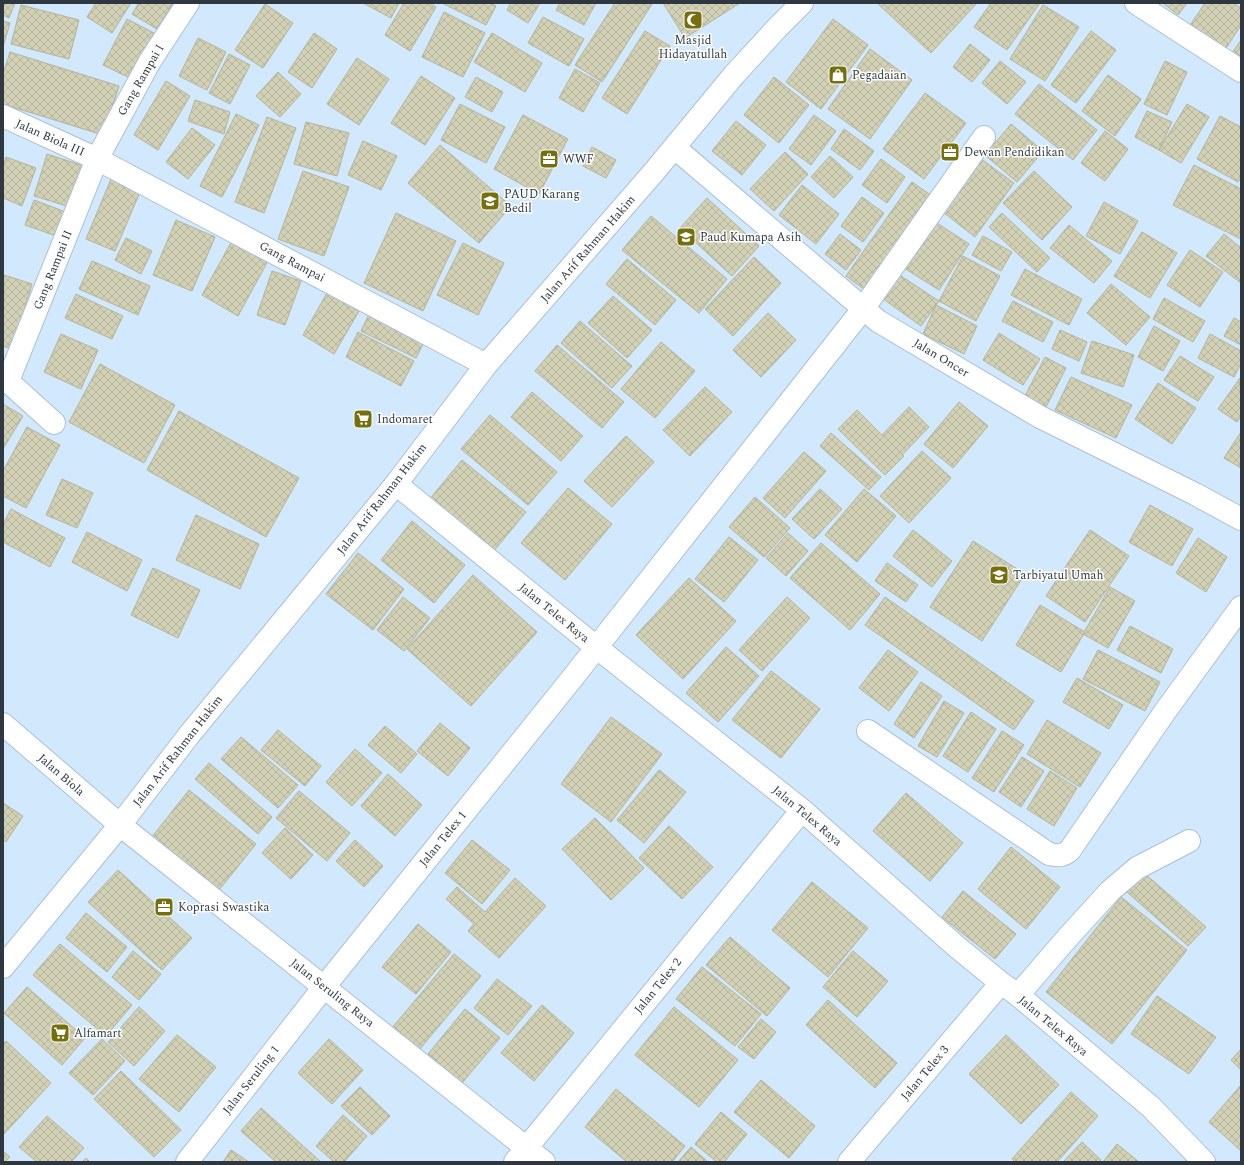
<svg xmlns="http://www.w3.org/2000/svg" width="1244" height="1165" viewBox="0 0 1244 1165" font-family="Spectral,serif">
  <defs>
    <pattern id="building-cross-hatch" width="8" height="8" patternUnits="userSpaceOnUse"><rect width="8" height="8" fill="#d2d1b5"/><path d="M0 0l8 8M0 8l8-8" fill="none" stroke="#b5b49d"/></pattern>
  </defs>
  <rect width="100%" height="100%" fill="#d1e8fd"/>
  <path fill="url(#building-cross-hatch)" stroke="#b4b397" d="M3 3H15L9 18 3 15Z
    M96 3H131L112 33 87 17Z
    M139 3H173L157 29 132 14Z
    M363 3H399L391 18Z
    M404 3H429L436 7 410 51 385 35Z
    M442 3H489L496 6 486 25Z
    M511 3H540L528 23 507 10Z
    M560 3H596L584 25 556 10Z
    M615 3 652 4 602 82 575 65Z
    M663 3H740L685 38Z
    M877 3H977L931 53Z
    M991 3H1040L1007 50 974 27Z
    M1163 3H1187L1178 15Z
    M1205 3H1233L1241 8V25L1225 50 1189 27Z
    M265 4 293 23 263 68 235 50Z
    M21 5 79 20 69 59 11 44Z
    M1043 5 1079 27 1045 81 1010 59Z
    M444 12 485 33 463 77 422 57Z
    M543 17 584 39 569 66 528 43Z
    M127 19 154 33 130 78 103 65Z
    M833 19 868 45 821 109 786 82Z
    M3 21 10 23 3 47Z
    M645 31 670 46 627 114 602 98Z
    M1091 31 1116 50 1076 103 1051 85Z
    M314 33 337 49 312 88 288 72Z
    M492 33 542 63 525 92 474 62Z
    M198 38 226 52 207 90 179 76Z
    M1241 40V60L1232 53Z
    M970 44 990 60 972 82 953 67Z
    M870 49 912 80 870 139 828 109Z
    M10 52 119 86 103 135 3 104V74Z
    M229 54 250 65 230 104 209 93Z
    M357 58 389 79 359 125 327 104Z
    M1000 61 1026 82 1007 104 982 83Z
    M1165 61 1187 72 1167 115 1144 104Z
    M575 69 600 83 583 112 559 98Z
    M278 72 301 94 280 117 256 96Z
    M1108 75 1141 99 1115 136 1082 111Z
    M421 76 455 98 425 145 391 123Z
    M476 77 503 92 492 112 465 97Z
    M774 77 809 105 779 143 744 115Z
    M166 81 190 96 158 150 134 135Z
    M1039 84 1097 130 1073 160 1015 114Z
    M925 93 966 123 924 179 883 149Z
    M195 100 230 112 224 134 188 121Z
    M460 104 505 127 486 163 441 140Z
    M1187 104 1209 117 1181 163 1159 150Z
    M1147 111 1172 122 1159 150 1135 137Z
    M236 114 259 125 222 197 200 186Z
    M523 115 568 139 539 194 494 169Z
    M814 115 836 131 811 165 789 149Z
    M1220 116 1241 127V177L1238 182 1197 159Z
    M267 117 296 128 264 213 235 202Z
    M736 121 766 145 742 175 712 151Z
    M306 122 349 133 337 176 294 164Z
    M1011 124 1043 151 1017 182 985 155Z
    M192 128 215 145 188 179 166 162Z
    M844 129 874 151 860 170 831 149Z
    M1105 131 1128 149 1105 181 1081 163Z
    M363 141 397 156 381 190 348 175Z
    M440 145 511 206 479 243 408 183Z
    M592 147 616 160 606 178 583 166Z
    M785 152 808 174 774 211 750 189Z
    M47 154 84 166 70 207 34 196Z
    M830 156 853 177 834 198 811 177Z
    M6 157 36 168 22 206 3 198V166Z
    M881 159 905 177 887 203 862 185Z
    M981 159 1014 183 975 237 943 212Z
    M1194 165 1241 189V239L1173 205Z
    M303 171 349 187 324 256 278 239Z
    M1034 171 1072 207 1042 240 1003 203Z
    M111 179 140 192 115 251 86 239Z
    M912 182 932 196 865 290 846 276Z
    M802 185 839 214 816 244 779 215Z
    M862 197 884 213 863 242 841 226Z
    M707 198 759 246 732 276 680 228Z
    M34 200 71 214 62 238 25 225Z
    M1104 202 1138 221 1120 254 1086 236Z
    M396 213 456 241 423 311 364 283Z
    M1002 213 1050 258 1037 272 989 227Z
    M651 216 727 279 699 313 622 250Z
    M176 220 215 237 192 291 153 275Z
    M934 221 969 244 939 290 904 268Z
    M1069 225 1112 261 1094 283 1050 248Z
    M1142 232 1177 253 1150 298 1114 276Z
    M840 234 861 250 846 270 825 254Z
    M1224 234 1241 248V283L1206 256Z
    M983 236 1012 252 1001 271 972 255Z
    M126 238 152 251 141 274 115 260Z
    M233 239 269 259 238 316 202 295Z
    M463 243 504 263 478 315 437 295Z
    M1190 250 1223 272 1200 307 1167 285Z
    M963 256 1000 276 976 321 939 301Z
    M754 257 781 283 733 336 705 309Z
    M627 259 676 300 655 325 606 284Z
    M92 261 150 286 138 315 79 289Z
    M1025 269 1082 299 1069 325 1011 295Z
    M272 271 301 281 285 325 257 315Z
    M898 274 939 301 921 326 882 298Z
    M4 275 32 284 12 349 3 346Z
    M1111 284 1150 317 1126 345 1087 313Z
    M327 293 359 311 334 354 303 335Z
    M76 294 123 316 112 339 65 318Z
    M613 296 652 330 627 358 588 323Z
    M1164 298 1205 321 1193 342 1153 319Z
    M1013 301 1053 322 1043 342 1002 321Z
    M936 305 977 326 964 354 923 334Z
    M372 308 427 336 416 358 361 331Z
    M768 313 796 340 761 377 733 350Z
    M1234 318 1241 322V345L1224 336Z
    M580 321 632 366 612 388 561 343Z
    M1154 326 1180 341 1163 371 1138 357Z
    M1060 330 1087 342 1079 361 1052 349Z
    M358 332 414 361 401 386 346 357Z
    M999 333 1040 359 1023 385 983 360Z
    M61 334 98 350 81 389 44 372Z
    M1210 334 1241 351V363L1234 377 1198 358Z
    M1092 341 1134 355 1123 387 1081 373Z
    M661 342 695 371 655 418 621 389Z
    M557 345 624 402 602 428 535 371Z
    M1180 356 1214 377 1198 401 1164 380Z
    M1045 357 1066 368 1046 407 1025 396Z
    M100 364 175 405 144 463 69 422Z
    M1071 377 1132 405 1116 438 1055 410Z
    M1240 378 1241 417 1237 422 1218 409Z
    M1158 383 1196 408 1172 444 1135 419Z
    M705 387 732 412 690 456 663 430Z
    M532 392 583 436 561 461 511 417Z
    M959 402 988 426 953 468 924 444Z
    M3 404 23 416 3 449Z
    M909 407 929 427 902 455 904 456 885 475 838 429 857 410 882 435Z
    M179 411 299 478 266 537 147 470Z
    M490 415 557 472 528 505 461 449Z
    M27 427 60 445 26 508 3 496V471Z
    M1241 432V468L1224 458Z
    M831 433 881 477 869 490 820 446Z
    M626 436 654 462 612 507 584 481Z
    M922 451 951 478 909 523 880 496Z
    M804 452 826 471 785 518 763 498Z
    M462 460 526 512 493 552 429 500Z
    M62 479 93 493 77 528 46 515Z
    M568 488 612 524 565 580 521 543Z
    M820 489 842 509 814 539 792 519Z
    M864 489 896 516 857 562 825 535Z
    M755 497 790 528 764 557 729 527Z
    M1150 505 1193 529 1172 566 1129 542Z
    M11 509 65 538 50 567 3 542V524Z
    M196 515 259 544 240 589 176 560Z
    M412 521 465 565 434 603 381 560Z
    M913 530 952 561 932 587 893 556Z
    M1090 530 1129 556 1085 622 1046 596Z
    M87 532 142 560 127 591 72 562Z
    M788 533 808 551 786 576 766 558Z
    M729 537 758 560 724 602 695 579Z
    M1198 538 1227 557 1206 592 1176 573Z
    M973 541 1025 574 982 641 930 607Z
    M821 543 880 594 850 630 790 578Z
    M358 553 404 589 373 630 326 594Z
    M887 563 918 585 906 602 875 581Z
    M153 568 200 590 178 638 131 615Z
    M473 575 537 632 471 706 407 649Z
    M689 578 736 621 683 679 636 635Z
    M1110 587 1135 601 1108 648 1083 634Z
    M403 597 430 618 404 651 377 630Z
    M787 597 810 618 762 671 739 650Z
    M885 597 1034 701 1014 730 865 625Z
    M1040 605 1085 632 1061 672 1016 645Z
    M1130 626 1173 649 1161 673 1117 650Z
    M726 647 759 676 718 722 686 693Z
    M888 650 918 672 889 711 859 688Z
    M1098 650 1160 682 1145 711 1083 679Z
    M771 671 820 709 781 758 732 720Z
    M1077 678 1123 705 1109 729 1063 702Z
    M921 682 942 696 914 738 894 724Z
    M944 701 964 713 937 757 918 746Z
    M971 712 996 729 968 772 943 756Z
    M611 717 662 754 611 822 561 784Z
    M1047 720 1101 753 1080 787 1027 754Z
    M440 723 470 748 448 776 417 751Z
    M385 726 417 754 401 773 368 745Z
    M278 730 321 766 305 786 261 750Z
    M1002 731 1024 745 994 792 972 778Z
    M241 737 298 785 278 808 221 759Z
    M355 749 382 773 352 806 326 782Z
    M1022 757 1044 771 1021 807 999 792Z
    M209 763 272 817 258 834 195 779Z
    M659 770 686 792 644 843 617 820Z
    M1050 771 1077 788 1054 826 1027 809Z
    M388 774 422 805 395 836 361 806Z
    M189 790 256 844 215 895 148 842Z
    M299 791 350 833 327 861 276 818Z
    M906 793 963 843 930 881 873 831Z
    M3 803 23 816 6 842 3 840Z
    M595 818 644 868 611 900 562 849Z
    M669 826 713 867 682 899 639 858Z
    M285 828 313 855 291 879 262 853Z
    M355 840 383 866 364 887 336 861Z
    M472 840 510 870 482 904 445 873Z
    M1011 847 1060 887 1026 929 978 889Z
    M118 870 192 938 162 970 88 902Z
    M1144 873 1206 927 1188 946 1127 892Z
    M515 878 546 906 499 958 468 931 474 924 446 899 457 887 485 912Z
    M812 882 868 928 828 977 772 930Z
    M963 891 1016 934 995 959 942 917Z
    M1121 897 1187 950 1112 1044 1046 992Z
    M86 913 127 947 107 972 66 938Z
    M418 924 451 952 416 994 382 967Z
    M730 937 790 988 767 1016 706 965Z
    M60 944 132 1005 106 1036 33 975Z
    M133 951 161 974 139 1000 112 977Z
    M853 951 888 981 857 1017 823 987Z
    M454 954 481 976 419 1050 392 1028Z
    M702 967 761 1014 735 1046 676 999Z
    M497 979 532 1006 508 1035 474 1008Z
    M27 987 85 1038 62 1065 4 1013Z
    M1157 996 1216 1037 1189 1074 1131 1034Z
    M828 1000 897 1063 875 1088 806 1025Z
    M542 1005 574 1033 534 1081 501 1053Z
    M139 1007 165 1031 134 1066 108 1042Z
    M674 1007 738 1060 699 1107 635 1055Z
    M465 1009 500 1038 462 1083 428 1054Z
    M761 1019 776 1032 754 1059 738 1047Z
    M177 1035 216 1067 179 1112 139 1079Z
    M1006 1035 1059 1085 1021 1124 969 1074Z
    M102 1039 125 1061 93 1095 69 1073Z
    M329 1039 363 1070 332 1104 298 1073Z
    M6 1041 51 1083 3 1135V1044Z
    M1241 1049V1070L1231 1060Z
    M121 1071 181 1130 154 1157 94 1099Z
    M761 1080 815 1126 789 1158 734 1112Z
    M1241 1085V1148L1240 1150 1209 1122Z
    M360 1087 390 1116 372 1135 341 1106Z
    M616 1089 685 1146 672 1162H627L585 1127Z
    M1071 1092 1098 1116 1057 1162H1015L1012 1159Z
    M261 1108 321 1162H276L241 1131Z
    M721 1112 747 1134 724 1162H717L695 1144Z
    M343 1115 367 1136 344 1162H334L316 1146Z
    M47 1116 84 1148 71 1162H37L19 1147Z
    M1082 1142 1101 1160 1099 1162H1063Z
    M1117 1144 1139 1162H1103Z
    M691 1147 708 1162H678Z
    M231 1150 249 1162H223Z
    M3 1151 10 1157 5 1162H3Z
    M86 1158 90 1162H82Z"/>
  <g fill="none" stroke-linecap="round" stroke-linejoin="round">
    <defs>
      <path id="minor" d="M1136 3 1241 71
        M3 116 97 159 486 365
        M675 148 878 321 1040 417 1195 494 1241 519
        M3 377 54 423
        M8 381 97 159 150 61 188 3
        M396 484 596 647 802 810 957 947 1001 983 1018 995 1151 1107 1204 1162
        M3 724 120 825 544 1162
        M868 731 1049 854C1058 856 1064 856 1070 850L1164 713 1241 607
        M3 967 120 825 189 735 396 484 486 365 653 173 734 75 777 28 802 3
        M1018 995 1069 936 1110 891 1137 868 1189 841
        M187 1162 324 987 570 681 863 309 984 137
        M515 1162 802 810
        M849 1162 1001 983"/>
    </defs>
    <use href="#minor" stroke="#aac1d5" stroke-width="24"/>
    <use href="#minor" stroke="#fff" stroke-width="22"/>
  </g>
  <defs>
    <symbol id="mosque-square" viewBox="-11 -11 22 22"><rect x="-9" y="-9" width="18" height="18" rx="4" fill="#756f0e" stroke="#fff"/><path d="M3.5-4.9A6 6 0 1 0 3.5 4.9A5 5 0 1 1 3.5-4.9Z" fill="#fff"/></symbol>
    <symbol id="shop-square" viewBox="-11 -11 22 22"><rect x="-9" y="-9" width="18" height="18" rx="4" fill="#756f0e" stroke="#fff"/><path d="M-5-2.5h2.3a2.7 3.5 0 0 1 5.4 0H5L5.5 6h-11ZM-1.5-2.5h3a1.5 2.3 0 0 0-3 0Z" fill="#fff"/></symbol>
    <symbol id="office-square" viewBox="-11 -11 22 22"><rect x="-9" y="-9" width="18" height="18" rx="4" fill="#756f0e" stroke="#fff"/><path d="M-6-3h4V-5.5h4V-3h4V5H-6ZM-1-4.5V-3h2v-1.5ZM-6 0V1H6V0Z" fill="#fff"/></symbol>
    <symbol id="school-square" viewBox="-11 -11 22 22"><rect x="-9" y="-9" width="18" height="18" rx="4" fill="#756f0e" stroke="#fff"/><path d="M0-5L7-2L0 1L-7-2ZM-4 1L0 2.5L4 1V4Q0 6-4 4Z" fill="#fff"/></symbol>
    <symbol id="supermarket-square" viewBox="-11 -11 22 22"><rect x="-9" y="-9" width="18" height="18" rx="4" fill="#756f0e" stroke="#fff"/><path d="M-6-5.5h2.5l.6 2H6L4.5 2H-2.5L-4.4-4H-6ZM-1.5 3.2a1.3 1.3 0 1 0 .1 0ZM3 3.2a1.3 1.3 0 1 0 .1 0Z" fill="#fff"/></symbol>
  </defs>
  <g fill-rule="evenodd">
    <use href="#mosque-square" x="682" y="9" width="22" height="22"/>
    <use href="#shop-square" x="827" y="64" width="22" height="22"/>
    <use href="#office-square" x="939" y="141" width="22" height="22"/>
    <use href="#office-square" x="538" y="148" width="22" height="22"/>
    <use href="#school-square" x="479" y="190" width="22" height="22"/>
    <use href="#school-square" x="675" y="226" width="22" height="22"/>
    <use href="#supermarket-square" x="352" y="408" width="22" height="22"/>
    <use href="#school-square" x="988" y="564" width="22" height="22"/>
    <use href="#office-square" x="153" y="896" width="22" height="22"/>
    <use href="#supermarket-square" x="49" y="1022" width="22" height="22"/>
  </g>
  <g text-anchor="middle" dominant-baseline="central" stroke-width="3" stroke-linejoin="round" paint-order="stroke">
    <g font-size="12" fill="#2f3840" stroke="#fff" text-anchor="start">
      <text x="693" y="40" text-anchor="middle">Masjid<tspan x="693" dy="14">Hidayatullah</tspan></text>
      <text x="852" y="75">Pegadaian</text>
      <text x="964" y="152">Dewan Pendidikan</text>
      <text x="563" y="159">WWF</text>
      <text x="504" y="194">PAUD Karang<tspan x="504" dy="14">Bedil</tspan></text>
      <text x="700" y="237">Paud Kumapa Asih</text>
      <text x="377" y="419">Indomaret</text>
      <text x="1013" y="575">Tarbiyatul Umah</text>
      <text x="178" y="907">Koprasi Swastika</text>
      <text x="74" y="1033">Alfamart</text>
    </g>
    <g font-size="12" fill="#2f3840" stroke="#fff">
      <text transform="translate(141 80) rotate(-60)">Gang Rampai I</text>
      <text transform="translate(50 138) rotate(24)">Jalan Biola III</text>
      <text transform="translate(588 249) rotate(-49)">Jalan Arif Rahman Hakim</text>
      <text transform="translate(292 262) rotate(28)">Gang Rampai</text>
      <text transform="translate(53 270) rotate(-68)">Gang Rampai II</text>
      <text transform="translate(941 358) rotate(31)">Jalan Oncer</text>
      <text transform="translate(382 499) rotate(-52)">Jalan Arif Rahman Hakim</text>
      <text transform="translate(554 613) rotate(39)">Jalan Telex Raya</text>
      <text transform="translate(178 751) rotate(-52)">Jalan Arif Rahman Hakim</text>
      <text transform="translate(61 775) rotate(41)">Jalan Biola</text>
      <text transform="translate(807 816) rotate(40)">Jalan Telex Raya</text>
      <text transform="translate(443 839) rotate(-51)">Jalan Telex 1</text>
      <text transform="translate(658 986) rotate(-51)">Jalan Telex 2</text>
      <text transform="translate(332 993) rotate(38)">Jalan Seruling Raya</text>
      <text transform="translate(1053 1026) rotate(40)">Jalan Telex Raya</text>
      <text transform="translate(925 1073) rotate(-50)">Jalan Telex 3</text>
      <text transform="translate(251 1080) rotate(-52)">Jalan Seruling 1</text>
    </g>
  </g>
  <rect width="1244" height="1165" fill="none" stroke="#2f3840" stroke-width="8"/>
</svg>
